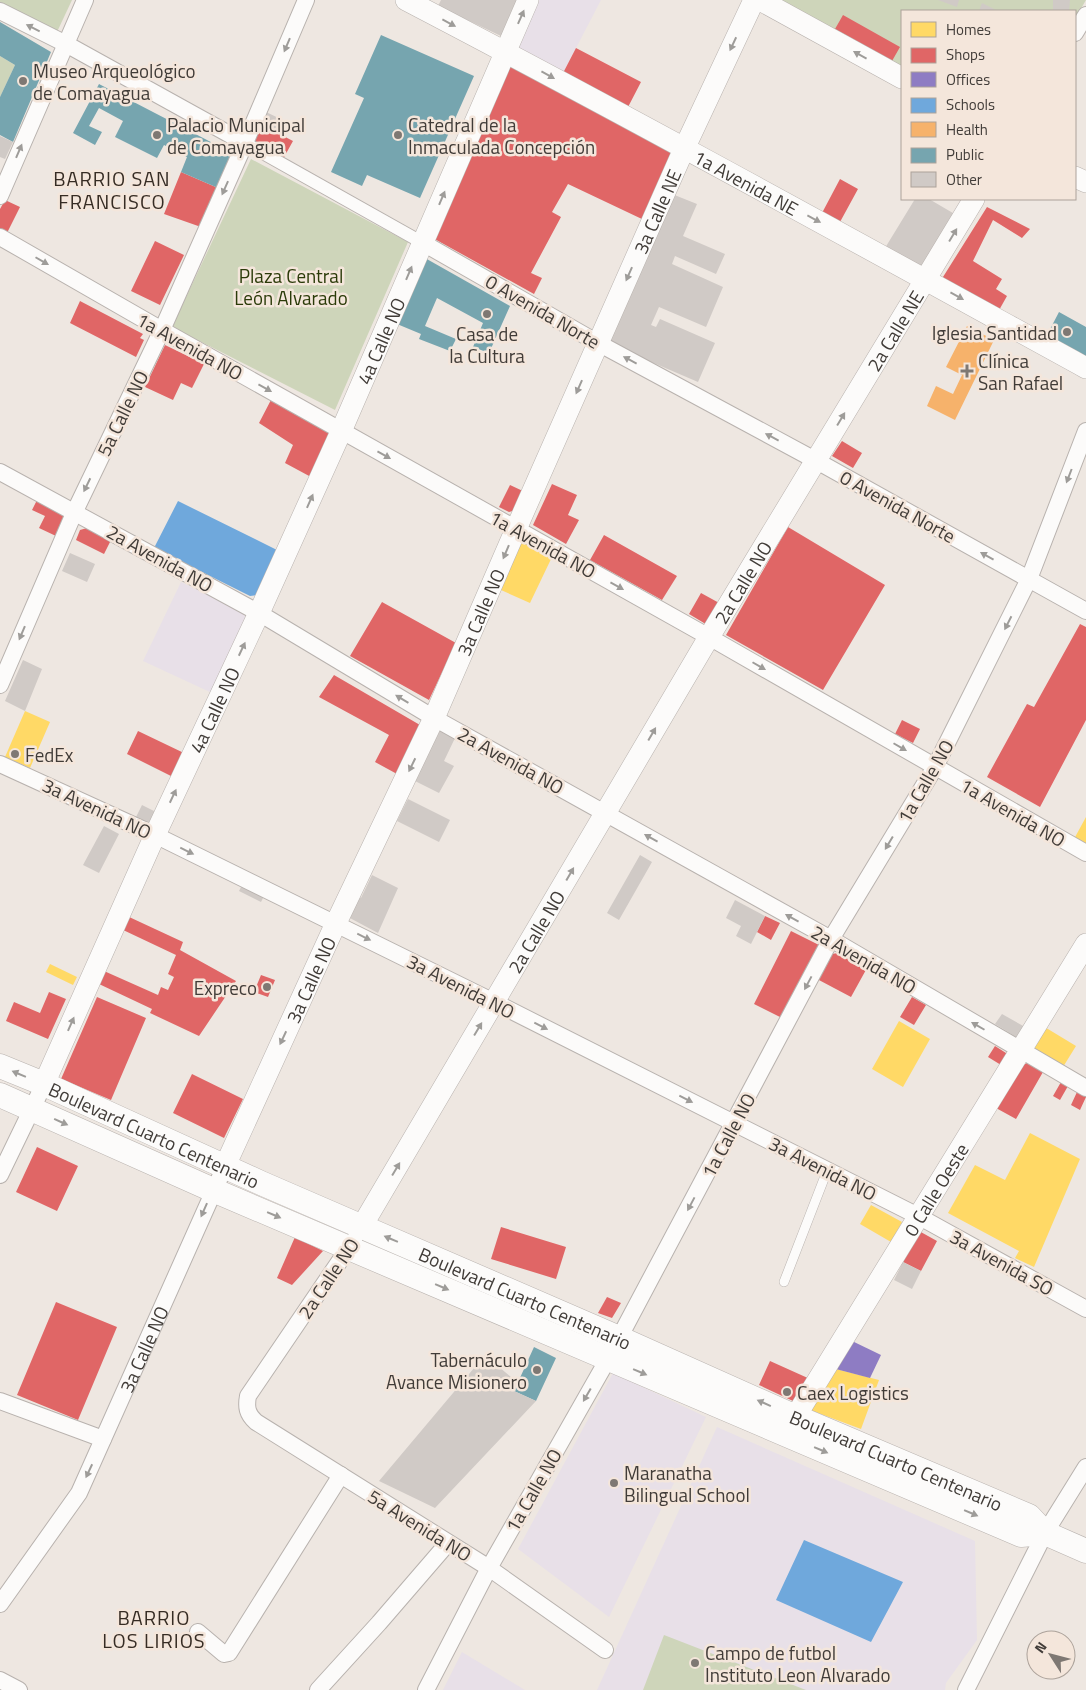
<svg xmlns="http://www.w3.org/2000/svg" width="1086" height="1690" viewBox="0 0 1086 1690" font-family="'Titillium Web',sans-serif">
  <rect width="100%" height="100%" fill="#eee7e1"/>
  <path fill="#e8e0e8" d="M534 0H601L562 75 511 49Z
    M181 582 242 611 247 620 212 693 143 661Z
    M613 1373 706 1417 609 1617 518 1549Z
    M717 1427 975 1541 977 1640 946 1683 945 1690H597Z
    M462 1652 525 1690H443Z"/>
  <path fill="#ced5ba" d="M0 0H72L57 32 0 3Z
    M777 0H1086L1075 19V11H902V68Z
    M0 56 15 65 0 97Z
    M251 159 408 242 335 410 172 327Z
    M664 1635 806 1690H643Z"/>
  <path fill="#ffd966" d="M522 541 552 557 530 603 501 590Z
    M25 711 50 722 30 768 5 757Z
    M1086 817V846L1074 839Z
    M50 964 77 977 73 985 46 972Z
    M899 1021 930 1039 903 1087 872 1069Z
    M1043 1026 1076 1046 1063 1067 1030 1047Z
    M1030 1133 1080 1159 1034 1267 1015 1258 1019 1251 948 1213 975 1165 1005 1180Z
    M871 1205 902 1222 891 1242 860 1224Z
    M832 1368 879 1380 861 1429 810 1410Z"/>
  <path fill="#e06666" d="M843 15 900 47 892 61 835 29Z
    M576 48 641 82 627 109 562 75Z
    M506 62 674 154 644 220 568 184 552 212 561 217 531 273 542 278 534 294 431 237Z
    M260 124 293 141 283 159 251 142Z
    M181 172 218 188 201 227 164 214Z
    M840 179 858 189 840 222 822 213Z
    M5 200 20 207 7 233 0 229V209Z
    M987 207 1030 229 1022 238 993 220 973 261 1002 279 996 289 1007 296 998 312 946 282 943 277Z
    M155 241 184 255 160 305 131 291Z
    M80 301 143 334 140 338 144 340 136 357 70 323Z
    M165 345 204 364 192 388 181 383 173 400 145 387Z
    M272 398 332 433 311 477 285 463 293 445 259 423Z
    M842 441 862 453 853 468 832 456Z
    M552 484 577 495 568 515 579 520 566 544 533 525Z
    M510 485 525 492 516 510 509 512 499 507Z
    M37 500 67 514 56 536 39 528 45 516 32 510Z
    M788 527 885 585 823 690 726 635Z
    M87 528 111 540 104 554 76 540 80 530Z
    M604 535 677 576 662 600 590 560Z
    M701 593 721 604 709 626 689 614Z
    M382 602 456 643 429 700 350 656Z
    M1080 624 1086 627V720L1040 807 987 777 1027 704 1034 707Z
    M334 675 420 725 397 774 375 762 389 735 319 697Z
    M902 720 920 729 913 743 895 734Z
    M138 731 186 754 175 778 127 754Z
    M127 916 183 942 180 950 236 981 199 1036 150 1013 152 1009 99 984 104 971 158 995 161 987 168 990 174 977 168 974 176 955 121 929Z
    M765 916 780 923 771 940 757 932Z
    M791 931 819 945 782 1018 754 1004Z
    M839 953 867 968 851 997 817 979 831 954Z
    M261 975 275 980 268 997 254 992Z
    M49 992 66 999 48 1039 6 1021 14 1002 40 1013Z
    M97 997 146 1018 111 1100 61 1079Z
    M912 997 926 1005 914 1025 900 1017Z
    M995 1046 1006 1053V1056L1001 1065 988 1057Z
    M1027 1063 1043 1072 1016 1119 996 1108 1021 1066Z
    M192 1074 243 1099 224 1138 173 1113Z
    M1061 1082 1068 1086 1060 1100 1053 1096Z
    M1077 1092 1086 1097 1080 1110 1071 1105Z
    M37 1147 78 1166 57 1211 16 1192Z
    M501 1227 566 1247 556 1279 491 1259Z
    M919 1231 937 1241 921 1271 903 1262Z
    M295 1237 323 1251 292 1285 277 1278Z
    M607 1297 621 1303 612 1318 598 1313Z
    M56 1302 117 1327 78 1420 17 1395Z
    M770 1361 810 1379 793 1401 759 1385Z"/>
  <path fill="#8e7cc3" d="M850 1340 881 1355 870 1378 832 1368Z"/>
  <path fill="#6fa8dc" d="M178 501 279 551 258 595 250 596 154 548Z
    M804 1540 903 1582 871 1642 776 1600Z"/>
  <path fill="#f6b26b" d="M967 326 994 340 955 420 927 406 936 386 953 394 962 375 946 367Z"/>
  <path fill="#76a5af" d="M0 22 51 52 13 142 0 135V97L15 65 0 56Z
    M381 35 474 76 420 198 367 175 362 186 331 172 364 98 355 94Z
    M99 84 232 153 218 188 181 172 187 157 164 145 157 158 115 137 123 121 99 108 89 126 102 132 95 145 73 133Z
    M425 258 510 306 489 353 473 347 483 323 437 298 425 326 456 339 450 351 419 339 421 334 397 324Z
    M1059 312 1086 327V358L1046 337Z
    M534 1347 556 1358 536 1401 514 1391Z"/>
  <path fill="#d0cac6" d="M441 0H519L501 36 438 6Z
    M938 0H959L957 7Z
    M1053 0H1070L1069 11 1053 10Z
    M982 3 998 11H979Z
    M266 112 289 123 284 136 260 124Z
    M0 136 13 142 5 159 0 157Z
    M672 194 697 204 683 236 725 254 716 274 675 256 672 264 723 287 706 327 659 307 651 325 656 327 660 319 715 343 698 382 607 343Z
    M915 199H929L958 216 923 270 885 248Z
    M70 553 95 564 87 582 62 571Z
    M23 660 42 669 25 711 5 701Z
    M440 730 455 738 444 761 454 766 439 793 415 781Z
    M408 799 450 820 439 842 397 821Z
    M142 805 160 814 154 826 136 817Z
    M104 826 119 834 99 873 83 865Z
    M640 855 652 862 619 920 607 913Z
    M372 875 398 888 378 933 348 917 358 896 361 898Z
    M244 881 266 892 261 902 239 891Z
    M735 900 765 916 751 944 736 936 741 926 726 918Z
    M1002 1014 1025 1027 1018 1038 995 1024Z
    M903 1262 921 1271 912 1289 894 1280Z
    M485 1355 518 1383 514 1391 536 1401 435 1508 379 1481Z"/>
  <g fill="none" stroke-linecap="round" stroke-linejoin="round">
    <defs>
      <path id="service" d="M784 1282 827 1171"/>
      <path id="pedestrian" d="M245 143 423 243"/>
      <g id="minor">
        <path d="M0 11 66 44 245 143"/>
        <path d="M1075 33 1086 15"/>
        <path d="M0 196 85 0"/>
        <path d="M0 237 162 330 709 637 1086 853"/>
        <path d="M423 243 598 343 815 460 1086 611"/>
        <path d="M0 472 259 613 434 718 831 939 1086 1088"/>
        <path d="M0 685 75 511 162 330 245 143 306 0"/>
        <path d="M0 764 155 835 494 1002 918 1216 1086 1309"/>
        <path d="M0 1175 44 1084"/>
        <path d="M354 1240 248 1396C246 1407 247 1414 256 1422L489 1568 605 1650"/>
        <path d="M0 1401 103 1439"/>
        <path id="s1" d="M0 1604 79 1493 225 1166"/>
        <path d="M198 1632 224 1654 229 1653 341 1475"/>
        <path d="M0 1680 19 1690"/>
        <path d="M318 1690 379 1623 448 1543"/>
        <path d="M426 1690 489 1568 608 1359 831 939 935 767 1029 579 1086 431"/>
        <path d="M966 1690 1045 1533 1086 1467"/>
      </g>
      <g id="tertiary">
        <path id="s2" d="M406 0C634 119 860 244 1086 368"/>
        <path d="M760 0 902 78"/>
        <path d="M1075 177 1086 182"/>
        <path id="s3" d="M44 1084 155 835 259 613 339 436 528 0"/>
        <path id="s4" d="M225 1166 336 923 434 718 516 529 684 149 754 0"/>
        <path id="s5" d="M362 1226 709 637 974 199"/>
        <path id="s6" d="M786 1432 1086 944"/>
      </g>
      <g id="secondary">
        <path id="s7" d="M0 1066 44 1084 261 1183 619 1338 789 1414 1029 1516 1045 1533 1086 1551"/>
        <path d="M0 1095 213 1190 1021 1535 1045 1533"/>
      </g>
    </defs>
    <use href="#service" stroke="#b8b2ae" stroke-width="10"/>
    <use href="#pedestrian" stroke="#b8b2ae" stroke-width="14"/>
    <use href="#minor" stroke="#b8b2ae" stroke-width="18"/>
    <use href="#tertiary" stroke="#b8b2ae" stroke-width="22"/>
    <use href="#secondary" stroke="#b8b2ae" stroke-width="25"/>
    <use href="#service" stroke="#fcfbfa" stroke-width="9"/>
    <use href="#pedestrian" stroke="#fcfbfa" stroke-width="12"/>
    <use href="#minor" stroke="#fcfbfa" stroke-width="16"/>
    <use href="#tertiary" stroke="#fcfbfa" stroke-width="21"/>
    <use href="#secondary" stroke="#fcfbfa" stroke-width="24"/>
  </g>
  <defs><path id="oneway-solid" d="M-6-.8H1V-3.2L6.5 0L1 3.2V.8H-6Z" transform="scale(1.25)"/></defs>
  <g fill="#9e9c99">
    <use href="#oneway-solid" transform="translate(521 17) rotate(-66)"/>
    <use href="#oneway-solid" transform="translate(449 23) rotate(28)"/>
    <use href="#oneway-solid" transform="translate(33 28) rotate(-153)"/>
    <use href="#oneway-solid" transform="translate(733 44) rotate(115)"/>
    <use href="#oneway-solid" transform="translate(287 45) rotate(113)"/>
    <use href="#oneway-solid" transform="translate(860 55) rotate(-151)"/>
    <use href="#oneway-solid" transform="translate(548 75) rotate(29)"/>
    <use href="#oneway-solid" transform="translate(19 151) rotate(-67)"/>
    <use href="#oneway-solid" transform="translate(225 188) rotate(114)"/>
    <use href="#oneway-solid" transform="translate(442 198) rotate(-67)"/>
    <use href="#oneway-solid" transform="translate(814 219) rotate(28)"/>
    <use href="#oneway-solid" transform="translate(953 235) rotate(-59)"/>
    <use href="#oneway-solid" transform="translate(42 261) rotate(30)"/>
    <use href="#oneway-solid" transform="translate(409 273) rotate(-67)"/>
    <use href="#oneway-solid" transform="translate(629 274) rotate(114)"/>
    <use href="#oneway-solid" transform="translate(957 296) rotate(29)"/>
    <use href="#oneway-solid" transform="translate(630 360) rotate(-152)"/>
    <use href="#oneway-solid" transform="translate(579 387) rotate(114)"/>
    <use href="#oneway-solid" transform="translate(265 388) rotate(29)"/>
    <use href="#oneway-solid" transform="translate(841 419) rotate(-59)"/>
    <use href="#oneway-solid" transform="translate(772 437) rotate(-152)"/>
    <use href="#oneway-solid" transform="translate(384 455) rotate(29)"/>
    <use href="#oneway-solid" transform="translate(1069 476) rotate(111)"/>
    <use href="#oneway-solid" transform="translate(87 485) rotate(116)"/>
    <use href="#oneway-solid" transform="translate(310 501) rotate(-66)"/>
    <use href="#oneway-solid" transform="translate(506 552) rotate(113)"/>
    <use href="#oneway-solid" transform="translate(987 556) rotate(-151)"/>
    <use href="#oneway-solid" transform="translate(617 586) rotate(29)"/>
    <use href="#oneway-solid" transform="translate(1008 623) rotate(117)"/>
    <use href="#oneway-solid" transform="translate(22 633) rotate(113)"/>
    <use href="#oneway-solid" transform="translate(242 649) rotate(-65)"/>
    <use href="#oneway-solid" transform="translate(759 666) rotate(30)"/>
    <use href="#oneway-solid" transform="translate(402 699) rotate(-149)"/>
    <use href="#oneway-solid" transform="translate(652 734) rotate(-60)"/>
    <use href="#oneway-solid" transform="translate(900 747) rotate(30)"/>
    <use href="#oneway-solid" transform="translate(412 765) rotate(116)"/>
    <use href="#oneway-solid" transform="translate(173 796) rotate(-65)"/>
    <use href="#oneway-solid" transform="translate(651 838) rotate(-151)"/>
    <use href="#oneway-solid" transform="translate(889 843) rotate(121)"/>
    <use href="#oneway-solid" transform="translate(187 851) rotate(26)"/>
    <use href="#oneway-solid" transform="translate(570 874) rotate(-60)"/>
    <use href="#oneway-solid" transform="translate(792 918) rotate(-151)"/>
    <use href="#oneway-solid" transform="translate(364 937) rotate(26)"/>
    <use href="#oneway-solid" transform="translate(808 983) rotate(118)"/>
    <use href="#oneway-solid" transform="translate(71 1024) rotate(-66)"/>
    <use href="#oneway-solid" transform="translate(541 1026) rotate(27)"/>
    <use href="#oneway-solid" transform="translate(978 1026) rotate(-150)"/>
    <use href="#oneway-solid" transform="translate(478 1029) rotate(-59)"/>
    <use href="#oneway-solid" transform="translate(283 1038) rotate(115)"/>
    <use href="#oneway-solid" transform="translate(19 1074) rotate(-157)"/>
    <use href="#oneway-solid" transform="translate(686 1099) rotate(27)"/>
    <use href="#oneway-solid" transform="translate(61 1122) rotate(24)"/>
    <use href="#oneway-solid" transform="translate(396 1169) rotate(-59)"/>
    <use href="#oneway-solid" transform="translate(691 1204) rotate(118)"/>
    <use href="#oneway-solid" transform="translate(204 1210) rotate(114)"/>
    <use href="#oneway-solid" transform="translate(274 1215) rotate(23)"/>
    <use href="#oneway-solid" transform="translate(391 1239) rotate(-157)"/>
    <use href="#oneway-solid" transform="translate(442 1287) rotate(23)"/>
    <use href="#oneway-solid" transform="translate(640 1372) rotate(23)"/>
    <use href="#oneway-solid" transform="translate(587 1395) rotate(120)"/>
    <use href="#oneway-solid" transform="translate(764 1403) rotate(-156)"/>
    <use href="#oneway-solid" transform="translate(821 1450) rotate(23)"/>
    <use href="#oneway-solid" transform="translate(89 1471) rotate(115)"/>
    <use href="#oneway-solid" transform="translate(971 1513) rotate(23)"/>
  </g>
  <g fill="#7e7873" stroke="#f4e6db" stroke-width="2">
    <circle cx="23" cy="81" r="5"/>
    <circle cx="157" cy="135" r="5"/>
    <circle cx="398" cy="135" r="5"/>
    <circle cx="487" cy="314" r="5"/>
    <circle cx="1067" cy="332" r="5"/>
    <path d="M964.5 363.5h5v5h5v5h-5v5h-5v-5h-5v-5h5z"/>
    <circle cx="15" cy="754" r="5"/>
    <circle cx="267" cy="987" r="5"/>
    <circle cx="537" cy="1370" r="5"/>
    <circle cx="787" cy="1392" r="5"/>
    <circle cx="614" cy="1483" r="5"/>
    <circle cx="695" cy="1663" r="5"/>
  </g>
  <g text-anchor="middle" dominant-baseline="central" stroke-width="5" stroke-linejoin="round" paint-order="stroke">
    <g font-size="19" fill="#413c38" stroke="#f4e6db" text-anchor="start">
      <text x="33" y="70">Museo Arqueológico<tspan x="33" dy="22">de Comayagua</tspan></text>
      <text x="167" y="124">Palacio Municipal<tspan x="167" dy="22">de Comayagua</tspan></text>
      <text x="408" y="124">Catedral de la<tspan x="408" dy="22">Inmaculada Concepción</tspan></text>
      <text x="1057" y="332" text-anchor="end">Iglesia Santidad</text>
      <text x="487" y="333" text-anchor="middle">Casa de<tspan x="487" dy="22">la Cultura</tspan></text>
      <text x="978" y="360">Clínica<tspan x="978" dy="22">San Rafael</tspan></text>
      <text x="25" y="754">FedEx</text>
      <text x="257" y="987" text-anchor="end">Expreco</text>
      <text x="527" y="1359" text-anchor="end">Tabernáculo<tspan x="527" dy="22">Avance Misionero</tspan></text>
      <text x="797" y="1392">Caex Logistics</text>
      <text x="624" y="1472">Maranatha<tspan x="624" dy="22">Bilingual School</tspan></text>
      <text x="705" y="1652">Campo de futbol<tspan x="705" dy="22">Instituto Leon Alvarado</tspan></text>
    </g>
    <g font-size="19" fill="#413c38" stroke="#f4e6db">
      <text stroke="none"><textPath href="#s2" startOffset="386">1a Avenida NE</textPath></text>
      <text stroke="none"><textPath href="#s4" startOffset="1048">3a Calle NE</textPath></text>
      <text transform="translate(543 311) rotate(30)">0 Avenida Norte</text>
      <text stroke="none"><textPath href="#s5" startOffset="1042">2a Calle NE</textPath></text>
      <text stroke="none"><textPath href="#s3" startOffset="816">4a Calle NO</textPath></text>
      <text transform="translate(190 346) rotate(29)">1a Avenida NO</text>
      <text transform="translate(122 413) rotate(-64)">5a Calle NO</text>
      <text transform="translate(898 506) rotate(29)">0 Avenida Norte</text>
      <text transform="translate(543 544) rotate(29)">1a Avenida NO</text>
      <text transform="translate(160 558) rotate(29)">2a Avenida NO</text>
      <text stroke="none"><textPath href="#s5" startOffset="748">2a Calle NO</textPath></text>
      <text stroke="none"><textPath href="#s4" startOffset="610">3a Calle NO</textPath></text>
      <text stroke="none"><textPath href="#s3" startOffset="411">4a Calle NO</textPath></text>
      <text transform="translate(511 760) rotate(29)">2a Avenida NO</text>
      <text transform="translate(925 781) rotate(-60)">1a Calle NO</text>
      <text transform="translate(97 808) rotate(25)">3a Avenida NO</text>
      <text transform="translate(1013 812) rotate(30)">1a Avenida NO</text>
      <text stroke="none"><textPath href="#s5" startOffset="342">2a Calle NO</textPath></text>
      <text transform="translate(864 959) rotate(30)">2a Avenida NO</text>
      <text stroke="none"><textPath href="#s4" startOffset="205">3a Calle NO</textPath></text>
      <text transform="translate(461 986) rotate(27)">3a Avenida NO</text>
      <text stroke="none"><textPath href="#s7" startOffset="169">Boulevard Cuarto Centenario</textPath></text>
      <text transform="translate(728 1135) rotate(-62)">1a Calle NO</text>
      <text transform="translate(823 1168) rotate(27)">3a Avenida NO</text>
      <text stroke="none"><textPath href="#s6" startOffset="285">0 Calle Oeste</textPath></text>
      <text transform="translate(1002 1262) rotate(29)">3a Avenida SO</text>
      <text transform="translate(328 1278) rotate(-56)">2a Calle NO</text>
      <text stroke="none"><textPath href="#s7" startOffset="574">Boulevard Cuarto Centenario</textPath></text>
      <text stroke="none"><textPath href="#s1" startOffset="294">3a Calle NO</textPath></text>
      <text stroke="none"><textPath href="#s7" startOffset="979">Boulevard Cuarto Centenario</textPath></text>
      <text transform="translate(533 1490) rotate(-60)">1a Calle NO</text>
      <text transform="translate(420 1525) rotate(32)">5a Avenida NO</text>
    </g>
    <g font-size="19" fill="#2b3b09" stroke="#f4e6db">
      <text x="291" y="275">Plaza Central<tspan x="291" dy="22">León Alvarado</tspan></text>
    </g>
    <g font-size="20" letter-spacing="1" fill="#362c24" stroke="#f4e6db">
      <text x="112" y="178">BARRIO SAN<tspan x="112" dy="23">FRANCISCO</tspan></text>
      <text x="154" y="1617">BARRIO<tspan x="154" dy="23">LOS LIRIOS</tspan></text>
    </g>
  </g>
  <rect x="901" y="10" width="175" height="190" fill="#f4e6db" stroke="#aca29a"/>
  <rect x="911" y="22" width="25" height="15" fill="#ffd966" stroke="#aca29a"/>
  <text x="946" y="35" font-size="15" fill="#413c38">Homes</text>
  <rect x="911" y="48" width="25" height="15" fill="#e06666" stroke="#aca29a"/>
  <text x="946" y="60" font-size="15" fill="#413c38">Shops</text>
  <rect x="911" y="72" width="25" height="15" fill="#8e7cc3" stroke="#aca29a"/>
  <text x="946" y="85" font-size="15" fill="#413c38">Offices</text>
  <rect x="911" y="98" width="25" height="15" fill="#6fa8dc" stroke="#aca29a"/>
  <text x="946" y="110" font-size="15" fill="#413c38">Schools</text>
  <rect x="911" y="122" width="25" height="15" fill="#f6b26b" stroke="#aca29a"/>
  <text x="946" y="135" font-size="15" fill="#413c38">Health</text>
  <rect x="911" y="148" width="25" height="15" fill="#76a5af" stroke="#aca29a"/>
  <text x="946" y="160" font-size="15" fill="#413c38">Public</text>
  <rect x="911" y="172" width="25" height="15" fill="#d0cac6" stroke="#aca29a"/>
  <text x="946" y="185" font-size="15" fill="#413c38">Other</text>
  <g transform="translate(1051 1655) rotate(306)"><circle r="24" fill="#f4e6db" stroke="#aca29a"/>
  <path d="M0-4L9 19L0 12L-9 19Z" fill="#7e7873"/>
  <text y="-8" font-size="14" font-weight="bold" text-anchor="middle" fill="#413c38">N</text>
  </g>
</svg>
